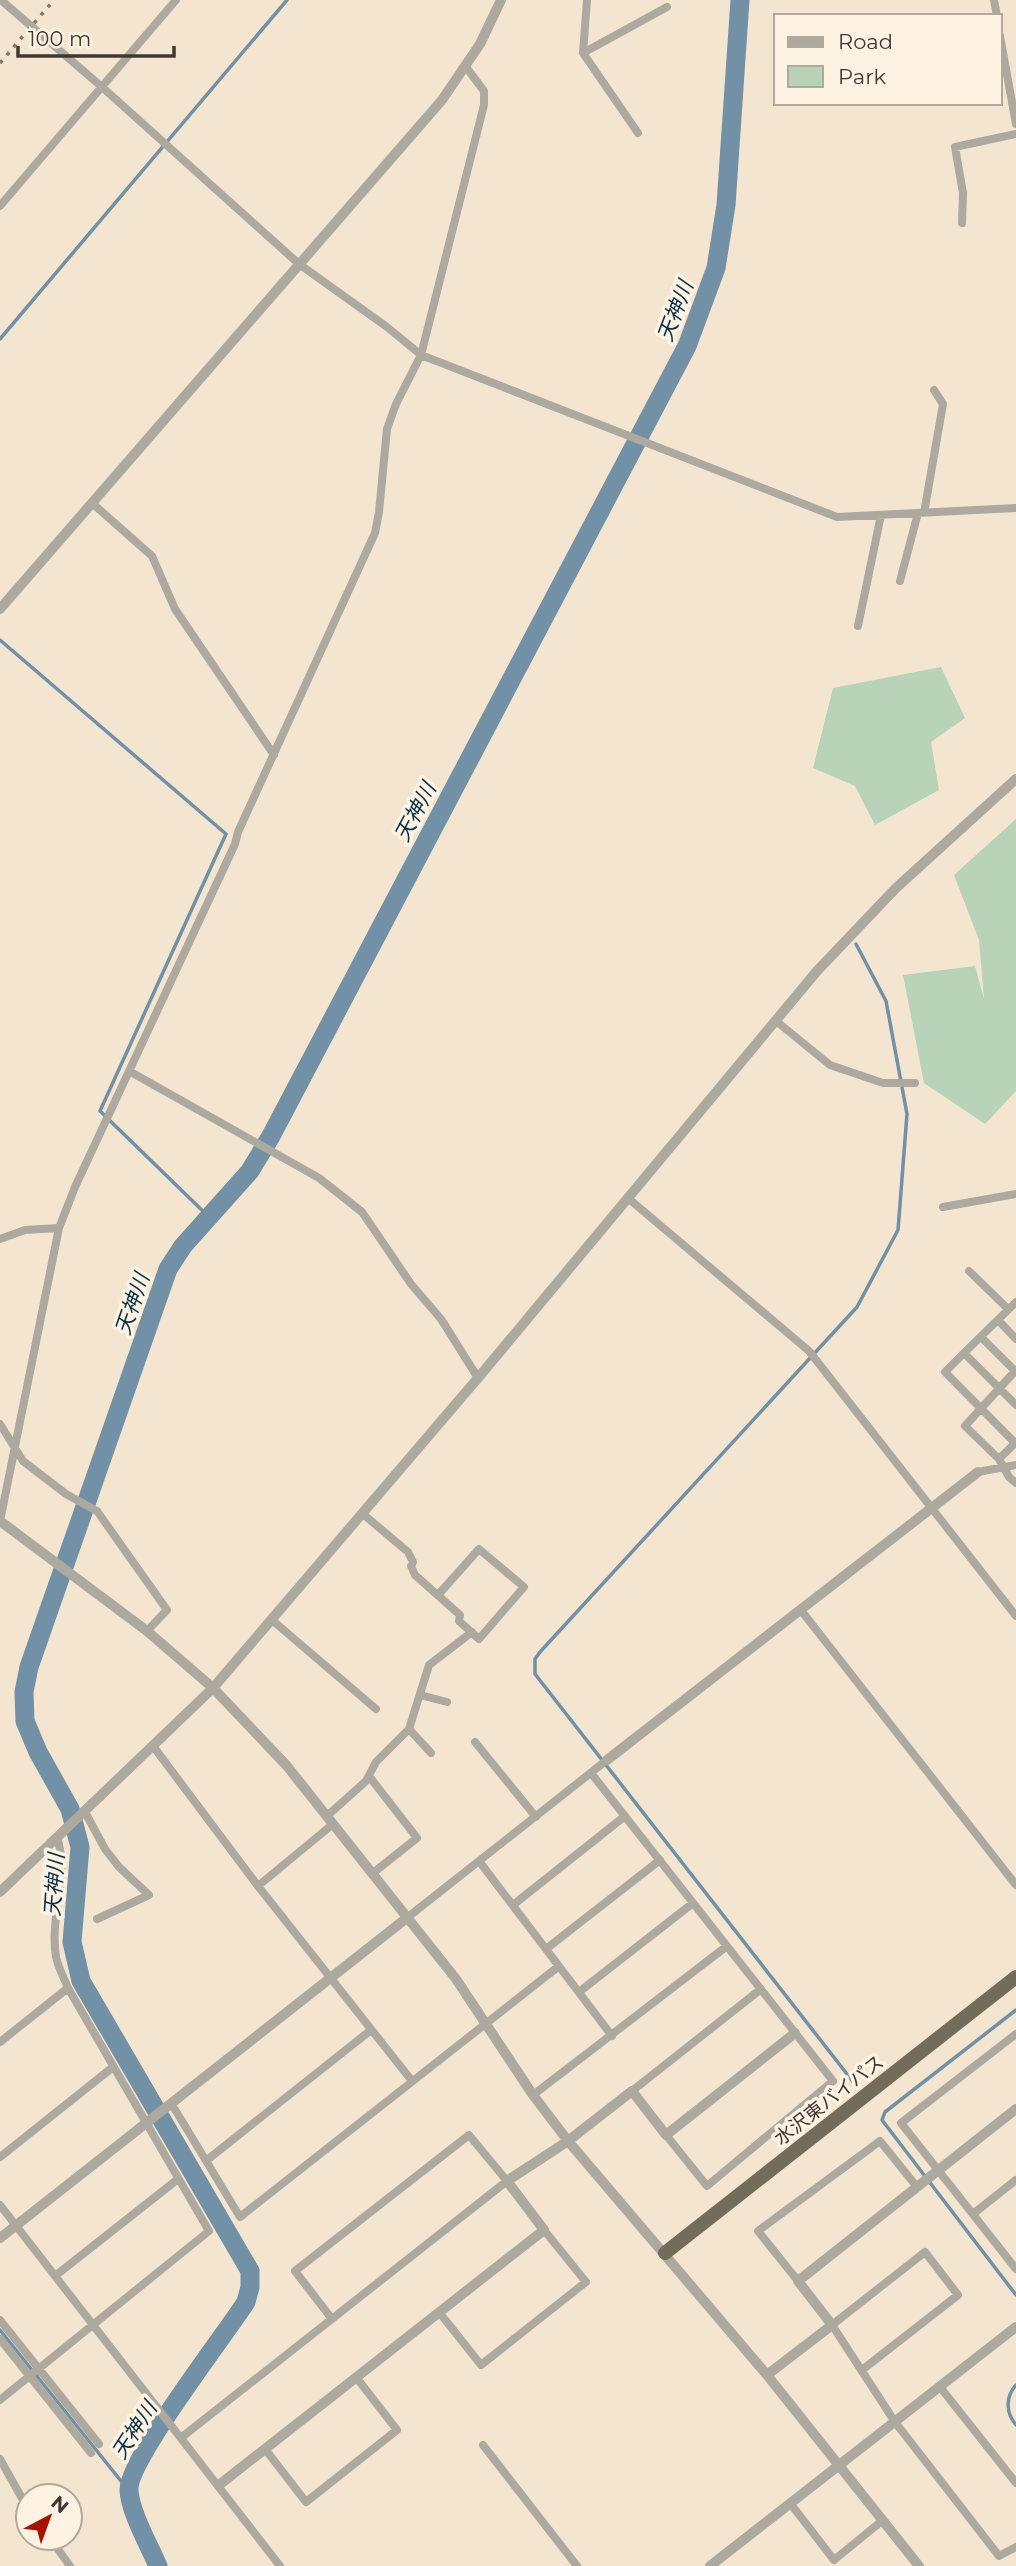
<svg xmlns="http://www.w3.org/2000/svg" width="1016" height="2566" viewBox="0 0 1016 2566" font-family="Montserrat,'Noto Sans JP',sans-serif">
  <rect width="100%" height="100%" fill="#f3e5d0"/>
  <path fill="#b8d3b8" d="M941 667 965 718 931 742 939 790 875 825 855 786 813 768 833 688Z
    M1016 819V1091L985 1124 924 1083 903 975 975 966 984 999 979 940 954 875Z"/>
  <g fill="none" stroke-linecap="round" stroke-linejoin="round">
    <path stroke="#7290a6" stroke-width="3.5" d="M0 339 287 0
      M0 640 226 834 100 1111 209 1217
      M1016 2010 885 2112 882 2120 1016 2295
      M854 2083 535 1674V1659L540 1652 857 1307 898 1230 907 1114 886 1001 856 944
      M0 2330 129 2491
      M1016 2385C1005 2397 1006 2413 1016 2425"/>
    <path stroke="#7290a6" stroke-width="19" d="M158 2566C149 2545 130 2512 129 2490 127 2461 225 2335 246 2302L250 2287V2271L81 1981 72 1942 80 1847 70 1809 38 1752 25 1721 24 1692 29 1667 168 1269 183 1246 250 1171 271 1136 687 346 716 268 726 205 740 0"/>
    <path stroke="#ada99f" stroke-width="8" d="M1 0 102 87 299 264 387 327 421 355 837 517 1016 508
      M587 0 583 53 638 133
      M994 0 997 16
      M1000 36 1016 124
      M583 53 667 7
      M0 206 176 0
      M962 223 963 193 955 147 1016 134
      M92 503 152 556 175 609 274 755
      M924 513 943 404 934 390
      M900 581 918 513
      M858 626 881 515
      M776 1021 830 1065 883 1083H915
      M129 1071 319 1178 362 1212 411 1284 441 1319 478 1378
      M629 1199 809 1351 1016 1616
      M943 1207 1016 1194
      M0 1239 25 1230 59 1228
      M969 1271 1008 1309
      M1016 1302 964 1353 1016 1405
      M998 1320 1016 1339
      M981 1337 1016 1372
      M964 1353 945 1372 1015 1443
      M0 1424 23 1461 66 1494 97 1511 167 1610 147 1631
      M1016 1442 999 1459 1009 1477 1016 1483
      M999 1459 965 1426 1016 1370
      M978 1472 1016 1465
      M363 1514 408 1552 413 1562 411 1566 415 1575 460 1615 459 1621 479 1639 524 1587 479 1549 438 1595
      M0 1521 59 1228 75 1187 235 844 238 832 375 533 379 512 387 429 396 404 421 355 484 105V91L466 67
      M800 1609 1016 1885
      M272 1620 376 1709
      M420 1695 447 1702
      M409 1729 431 1753
      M475 1742 536 1817
      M153 1746 258 1886 412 2081
      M591 1773 833 2081 707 2186 666 2135
      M369 1776 417 1838 373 1873
      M85 1812 105 1849 119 1867 149 1895 97 1919
      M327 1816 366 1781 376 1762 409 1729 429 1665 472 1632
      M479 1861 612 2036
      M258 1886 333 1824
      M513 1905 625 1816
      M408 1917 607 1760
      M546 1949 660 1860
      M579 1992 693 1903
      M1016 2034 901 2123 1016 2269
      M0 2042 68 1988
      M632 2091 761 1989
      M533 2095 727 1946
      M171 2103 240 2217 559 1966
      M0 2157 113 2067
      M207 2160 371 2030
      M0 2205 280 2566
      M973 2214 1016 2180
      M55 2276 178 2179
      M798 2281 758 2231 880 2141 917 2187
      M439 2312 481 2365 586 2282 544 2230
      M0 2320 99 2444
      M0 2339 91 2453
      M862 2370 958 2295 925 2252 832 2325 895 2422 999 2556 1016 2547
      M940 2387 1016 2483
      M0 2400 209 2231 68 1988C64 1978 58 1967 56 1957 49 1917 70 1877 57 1837
      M182 2437 507 2181 469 2135 295 2271 332 2319
      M483 2445 577 2566
      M265 2449 306 2502 397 2430 356 2377
      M0 2459 28 2509
      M790 2503 834 2560 883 2520
      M50 2538 70 2566"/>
    <path stroke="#ada99f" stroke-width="10" d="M0 609 442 100 480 44 501 0
      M0 1521 147 1631 213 1688 287 1766 456 1979 533 2095 568 2141 767 2375 919 2566
      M607 1760 978 1472
      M0 1892 213 1688 478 1378 817 971 896 888 1016 779
      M0 2238 408 1917
      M767 2375 832 2325 798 2281 1016 2109
      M219 2485 544 2230 507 2181 568 2141 632 2091 666 2135 795 2033
      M710 2566 1016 2327"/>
    <path stroke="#746c5a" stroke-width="14" d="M665 2253 1016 1977"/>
    <path stroke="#80776b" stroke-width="3.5" stroke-dasharray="3.5 7" stroke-linecap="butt" d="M0 63 54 0"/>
  </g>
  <g text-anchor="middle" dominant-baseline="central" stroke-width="7" stroke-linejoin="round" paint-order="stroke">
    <g font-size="19" fill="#3f3931" stroke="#fef2e2">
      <text transform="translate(829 2100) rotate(-38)">水沢東バイパス</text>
    </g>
    <g font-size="21" font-style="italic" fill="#072f48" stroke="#fef2e2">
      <text transform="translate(675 311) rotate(-69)">天神川</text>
      <text transform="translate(415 812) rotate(-62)">天神川</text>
      <text transform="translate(132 1304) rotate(-71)">天神川</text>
      <text transform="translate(54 1885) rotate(-86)">天神川</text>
      <text transform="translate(134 2430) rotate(-57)">天神川</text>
    </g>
  </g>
  <rect x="774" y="14" width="228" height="91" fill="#fef2e2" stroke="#b2a89b" stroke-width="2"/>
  <rect x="788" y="37" width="35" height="10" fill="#ada99f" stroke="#b2a89b" stroke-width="2"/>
  <text x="838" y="49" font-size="21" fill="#3f3931">Road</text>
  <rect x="788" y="66" width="35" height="21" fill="#b8d3b8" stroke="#b2a89b" stroke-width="2"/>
  <text x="838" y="84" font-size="21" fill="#3f3931">Park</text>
  <g transform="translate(49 2517) rotate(41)"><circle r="33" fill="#fef2e2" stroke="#b2a89b" stroke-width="2"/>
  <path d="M0-5L12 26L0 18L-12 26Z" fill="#a61305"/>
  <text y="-10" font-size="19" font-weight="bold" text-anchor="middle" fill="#3f3931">N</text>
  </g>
  <path d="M18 46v10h156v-10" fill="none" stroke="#3f3931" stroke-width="3.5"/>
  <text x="28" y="46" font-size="21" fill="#3f3931" stroke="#fef2e2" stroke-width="5" paint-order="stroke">100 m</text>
</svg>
